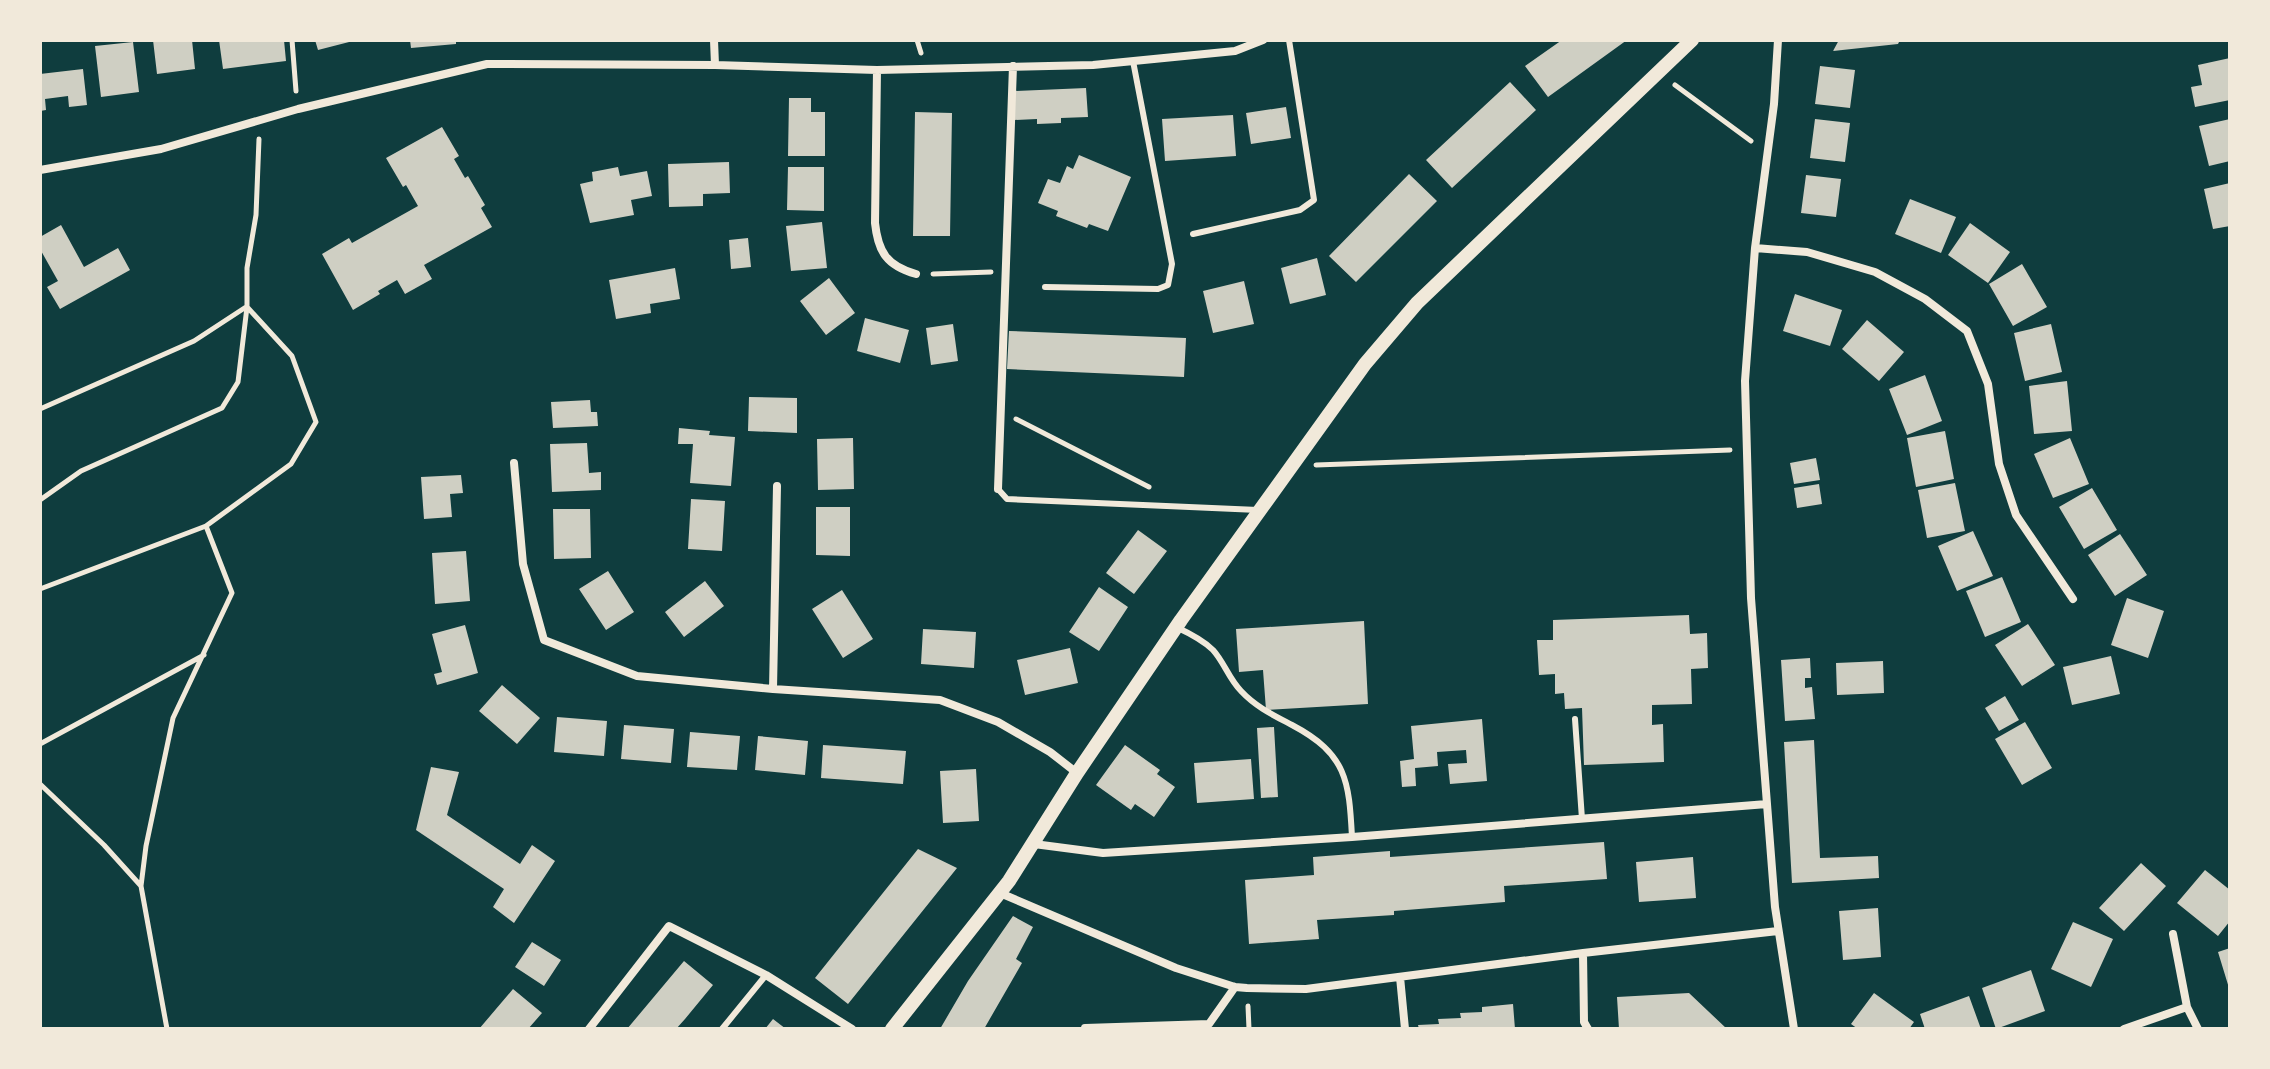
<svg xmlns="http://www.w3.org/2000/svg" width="2270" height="1069" viewBox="0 0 2270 1069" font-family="'Crimson Pro',serif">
  <rect width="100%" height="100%" fill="#0f3d3e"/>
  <path fill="#cfcfc3" d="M153 40H192L195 69 157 74Z
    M219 40H284L286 61 223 69Z
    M315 40H353V41L318 50Z
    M410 40H456V44L411 48Z
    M1562 40H1627L1548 97 1525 66Z
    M1839 40H1900L1898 44 1833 51Z
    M133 42 139 92 101 97 95 46Z
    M2230 58V100L2195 107 2191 87 2202 85 2198 65Z
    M1820 66 1855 70 1850 108 1815 104Z
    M83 69 87 105 69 107 68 96 45 99 46 110 40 111V74Z
    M1510 82 1536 110 1452 188 1426 160Z
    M1086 88 1088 117 1061 118V123L1037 124V119L1014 120 1013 91Z
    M789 98H811V112H825V156H788Z
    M1286 107 1291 138 1251 144 1246 113Z
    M915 112 952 113 950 236H913Z
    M1233 115 1236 156 1165 161 1162 119Z
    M1815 119 1850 123 1845 162 1810 158Z
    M2230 119V161L2209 166 2199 126Z
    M442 127 459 156 454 159 465 178 468 176 485 205 481 208 492 227 424 265 432 279 405 294 397 280 378 291 380 294 353 310 322 254 349 238 352 243 418 206 406 185 403 187 386 158Z
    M1079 155 1131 177 1108 231 1089 224 1087 228 1056 216 1058 211 1038 203 1048 179 1060 183 1067 166 1073 169Z
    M729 162 730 193 703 194V206L669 207 668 164Z
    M618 167 620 176 647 171 652 196 631 200 634 215 590 223 580 184 593 181 592 172Z
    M788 167H824V211L787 210Z
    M1409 174 1437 201 1356 282 1329 256Z
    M1806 175 1841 179 1836 217 1801 213Z
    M2230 183V226L2213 229 2204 189Z
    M1910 199 1956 217 1941 253 1895 234Z
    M822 222 827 268 791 271 786 226Z
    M1970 223 2010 252 1988 283 1948 255Z
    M61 225 84 267 118 248 130 270 60 309 47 287 58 281 40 249V237Z
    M748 238 751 267 731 269 729 240Z
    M1317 258 1326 295 1290 304 1281 268Z
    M2022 264 2047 307 2013 326 1989 284Z
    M675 268 680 299 650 304 651 313 616 319 609 280Z
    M829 278 855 313 826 335 800 301Z
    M1244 281 1254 324 1213 333 1203 291Z
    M1795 294 1842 310 1830 346 1783 331Z
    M865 318 909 330 900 363 857 351Z
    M1867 320 1904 352 1879 381 1842 349Z
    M953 324 958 361 931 365 926 328Z
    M2051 324 2062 372 2025 381 2014 333Z
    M1009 331 1186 338 1184 377 1007 369Z
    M1925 375 1942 421 1907 435 1889 389Z
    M2067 381 2072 431 2034 434 2029 386Z
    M749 397 797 398V433L748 431Z
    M590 400 591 412H597L598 426 553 428 551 402Z
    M679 428 710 431 709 435 735 437 731 486 690 483 693 444H678Z
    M1945 431 1954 479 1916 487 1907 438Z
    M853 438 854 489 818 490 817 439Z
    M2070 438 2089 484 2053 498 2034 454Z
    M587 443 589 473 601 472V490L552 492 550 444Z
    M1816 458 1820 480 1794 484 1790 463Z
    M461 475 463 493 450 494 452 517 424 519 421 477Z
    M1955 483 1965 531 1927 538 1918 490Z
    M1819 484 1822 504 1797 508 1794 488Z
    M2092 488 2117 530 2084 549 2059 507Z
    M691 499 725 501 722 551 688 549Z
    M816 507H850V556L816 555Z
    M553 509H590L591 558 554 559Z
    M1138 530 1167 551 1134 594 1106 573Z
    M1973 531 1993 576 1957 591 1938 546Z
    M2120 534 2147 575 2115 596 2088 555Z
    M466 551 470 601 435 604 432 553Z
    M608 571 634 612 606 630 579 589Z
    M2002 577 2021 622 1985 637 1966 591Z
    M705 581 724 606 684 637 665 612Z
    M1099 587 1128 607 1099 651 1069 632Z
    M842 590 873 639 843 658 812 609Z
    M2127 598 2164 611 2148 658 2111 645Z
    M1689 615 1690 634 1707 633 1708 668 1691 669 1692 704 1652 705V725L1663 724 1664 762 1584 765 1582 708 1565 709 1564 693 1555 694V674L1539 675 1537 640H1553V620Z
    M1364 621 1368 704 1266 710 1263 670 1239 672 1236 629Z
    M2028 624 2055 665 2022 686 1995 645Z
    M465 625 478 673 437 685 434 674 442 672 432 634Z
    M923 629 976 632 974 668 921 664Z
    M1070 648 1078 683 1025 695 1017 660Z
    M2111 656 2120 694 2072 705 2063 667Z
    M1810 658 1811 678H1805V688L1812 687 1815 719 1785 721 1781 660Z
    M1883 661 1884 693 1837 695 1836 663Z
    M502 685 540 718 517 744 479 711Z
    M2005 696 2019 720 1999 731 1985 708Z
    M557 717 607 721 604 756 554 752Z
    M1482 719 1487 781 1450 784 1448 764 1467 763 1466 750 1437 752 1438 766 1415 768 1416 786 1402 787 1400 761 1414 759 1411 726Z
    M2025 722 2052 768 2022 785 1995 739Z
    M624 725 674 729 671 763 621 759Z
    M1274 727 1278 797 1261 798 1257 728Z
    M690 732 740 736 737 770 687 767Z
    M758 736 808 741 805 775 755 770Z
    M1814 740 1820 858 1878 856 1879 878 1792 883 1784 742Z
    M823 745 906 751 903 784 821 778Z
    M1125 745 1160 770 1157 774 1175 787 1154 817 1135 804 1131 810 1096 785Z
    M1251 759 1254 799 1197 803 1194 763Z
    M431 767 459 772 447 815 520 864 532 845 555 861 514 923 493 907 504 889 416 830Z
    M976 769 979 821 943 823 940 771Z
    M1604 842 1607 879 1504 886 1505 902 1394 911V915L1317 920 1319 939 1249 944 1245 880 1314 875 1313 857 1390 851V857Z
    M918 849 957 868 848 1004 815 978Z
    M1693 857 1696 898 1639 902 1636 862Z
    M2141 863 2166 886 2124 931 2099 908Z
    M2205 870 2230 890V921L2218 936 2177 903Z
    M1878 908 1881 957 1843 960 1839 911Z
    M1013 916 1033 927 1016 959 1022 963 984 1029H940L968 981Z
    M2073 922 2113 939 2091 987 2051 969Z
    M532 942 561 960 544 986 515 967Z
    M2230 948V988H2229L2218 952Z
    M684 961 713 985 685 1019 676 1029H627Z
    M2031 970 2045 1011 1996 1029 1982 988Z
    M513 989 542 1013 528 1029H479Z
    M1689 993 1727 1029H1619L1617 997Z
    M1874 993 1914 1022 1909 1029H1858L1851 1024Z
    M1969 996 1981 1029H1925L1920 1014Z
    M1513 1004 1515 1029H1419L1418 1025 1439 1024 1438 1019 1461 1018 1460 1013 1482 1012V1007Z
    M773 1019 786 1029H765Z"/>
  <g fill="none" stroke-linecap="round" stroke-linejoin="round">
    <path stroke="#f1e9da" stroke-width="5" d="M292 40 296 91
      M917 40 921 53
      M1675 85 1751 141
      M933 274 991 272
      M40 409 194 341 246 307
      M1016 419 1149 487
      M1316 465 1730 450
      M40 500 81 471 222 408 238 382 247 307V268L256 215 259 139
      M40 589 206 526 291 464 316 422 292 356 248 308
      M40 744 204 655
      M40 784 104 845 141 886 146 846 173 718 232 593 206 526
      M141 886 167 1029
      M1248 1006 1249 1029"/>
    <path stroke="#f1e9da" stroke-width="6" d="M1193 234 1300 210 1314 200 1289 40
      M1045 287 1158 289 1168 285 1172 264 1133 61
      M998 489 1007 499 1258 510
      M1176 627C1189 633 1203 640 1213 650 1224 662 1229 679 1241 691 1256 707 1273 715 1292 725 1347 754 1349 781 1352 837
      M1575 719 1582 819
      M722 1029 766 975"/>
    <path stroke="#f1e9da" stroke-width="8" d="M714 40 715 65
      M1778 40 1774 104 1755 248 1745 381 1751 598 1775 907 1794 1029
      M877 70 875 223C878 252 887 266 916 274
      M40 170 161 149 298 109 487 64 715 65 877 70 1093 65 1235 51 1263 40
      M1755 248 1807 252 1875 272 1925 299 1967 331 1988 384 1999 464 2016 515 2073 599
      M514 463 523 564 544 640 637 676 773 689 940 700 998 722 1050 752 1077 773
      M998 489 1013 66
      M773 689 777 486
      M1034 844 1103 853 1352 837 1767 804
      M1000 893 1176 968 1235 987 1247 988 1306 989 1583 953 1778 931
      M2173 934 2187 1007 2198 1029
      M1583 953 1584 1022 1588 1029
      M1400 977 1405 1029
      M1085 1028 1209 1024 1235 987
      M589 1029 669 926 766 975 852 1029
      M2124 1029 2187 1007"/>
    <path stroke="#f1e9da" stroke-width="14" d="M892 1029 1009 881 1077 773 1181 620 1365 364 1417 303 1692 40"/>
  </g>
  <rect width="2270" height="1069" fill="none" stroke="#f1e9da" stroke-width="84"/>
</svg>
